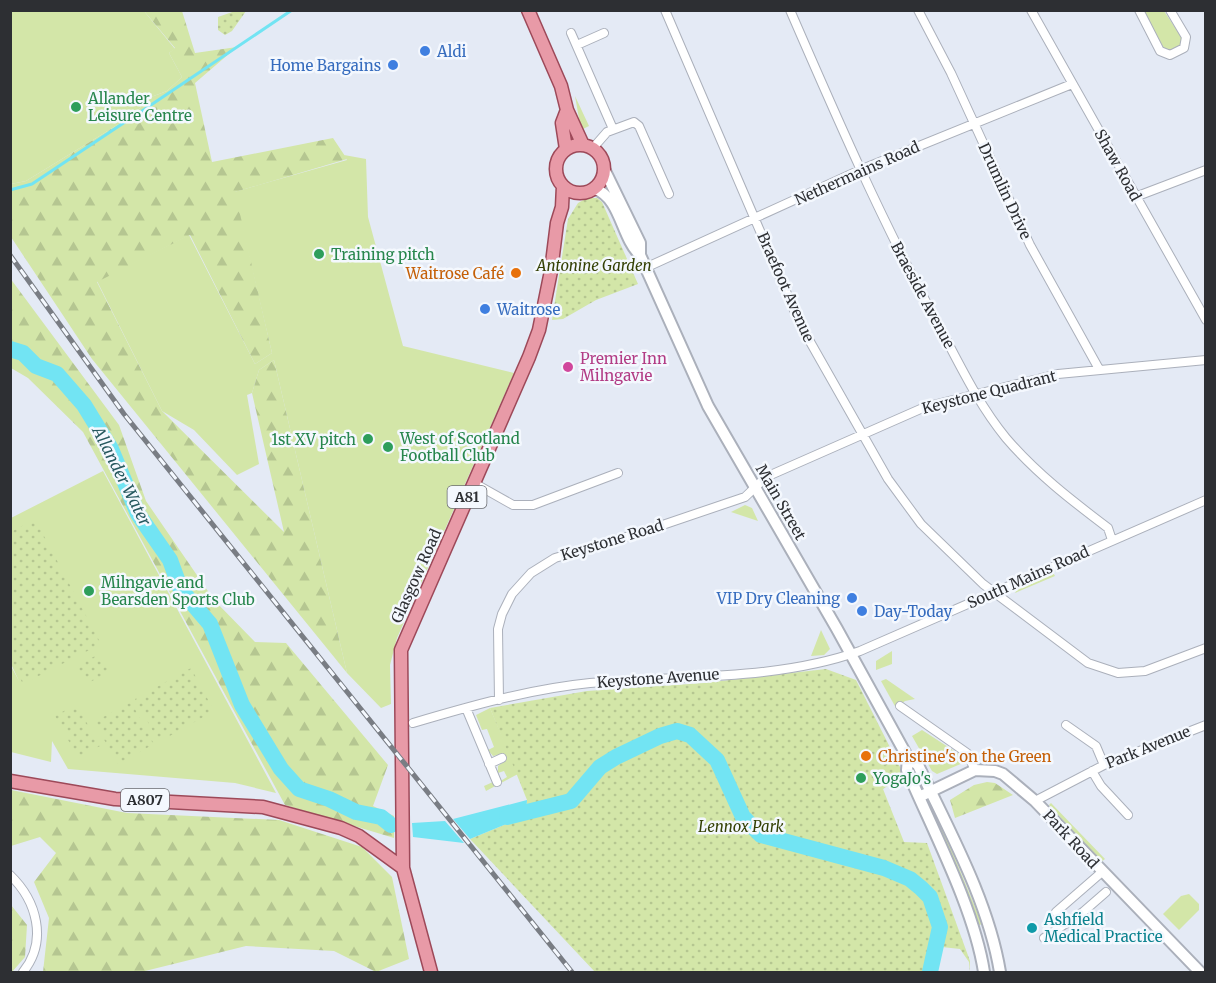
<svg xmlns="http://www.w3.org/2000/svg" width="1216" height="983" viewBox="0 0 1216 983" font-family="Merriweather,serif">
  <defs>
    <pattern id="forest-firs" width="22" height="20" patternUnits="userSpaceOnUse" patternTransform="scale(1.5)"><rect width="22" height="20" fill="#d3e6a8"/><path d="M5 1l3.5 6h-7zM16 11l3.5 6h-7z" fill="#b5c691"/></pattern>
    <pattern id="park-dots" width="8" height="8" patternUnits="userSpaceOnUse" patternTransform="scale(1.5)"><rect width="8" height="8" fill="#d3e6a8"/><path d="M2 2h.1M6 6h.1" fill="none" stroke="#b5c691" stroke-width="1.8" stroke-linecap="round"/></pattern>
  </defs>
  <rect width="100%" height="100%" fill="#e4eaf5"/>
  <path fill="#d3e6a8" d="M11 11H144L175 49 169 53 182 77 167 91 151 97 132 116 26 181 11 184Z
    M1142 11H1164L1182 38 1183 44 1174 53 1165 50Z
    M575 96 589 126 581 130Z
    M344 155 366 159 368 217 403 346 514 373 397 638 390 665 391 704 381 708 347 673 274 360 259 370 252 393 247 395 259 464 237 475 194 430 162 411 97 281 189 235 255 364 272 353 234 192 347 160Z
    M103 471 276 793 235 783 68 769 52 741 51 762 11 752V666L19 681 11 664V518Z
    M745 505 752 508 758 521 731 512Z
    M1052 571 1055 576 1015 593 1019 586Z
    M821 630 830 649 824 655 811 656Z
    M892 651V664L876 670V661Z
    M886 679 915 699 905 701 896 708 881 681Z
    M490 708 518 774 486 791 484 786 493 782 494 785 507 777 504 771 498 773V766L506 760 503 754 493 756 488 750 494 747 487 729 482 730 476 715Z
    M922 730 962 756 963 763 937 774 932 771 912 736Z
    M1051 803 1105 859 1101 862 1049 805Z
    M938 817 982 924 977 926 934 819Z
    M1189 894 1199 904V910L1179 930 1163 914 1181 896Z"/>
  <path fill="url(#forest-firs)" d="M144 11H182L195 53 237 47 195 83 212 162 333 138 347 159 235 192 272 353 255 364 190 235 97 282 162 411 284 532 252 393 259 370 274 360 347 673 92 359 11 237V184L26 181 132 116 151 97 167 91 182 77 169 53 175 48Z
    M10 278 119 425 146 501 214 600 255 642 286 643 388 765 373 806 394 816V838L285 805 83 432 28 378 11 368Z
    M987 782 995 783 1013 795 955 818 950 800 974 785Z
    M11 790 127 813 279 820 362 847 392 877 409 959 376 972 334 951 246 946 141 972H43L49 918 34 882 56 853 40 837 11 846Z
    M11 905 27 925 25 957 12 972Z"/>
  <path fill="url(#park-dots)" d="M235 11H246L232 31 225 35 218 30V17Z
    M587 198H597L602 202 638 284 596 300 563 319 552 320 568 219 578 203Z
    M35 519 101 644 23 684 11 661V532Z
    M99 654 110 672 88 683 83 674 79 676 74 667Z
    M191 668 214 711 159 742 135 699Z
    M826 669 856 680 904 775 883 789 904 842 927 843 970 961V972L969 962 960 949 942 947 933 972H595L470 839 526 816 527 800 490 708 587 691 704 683Z
    M131 702 154 744 118 764 94 722Z
    M76 704 100 746 78 758 55 716Z"/>
  <path fill="#72e4f3" d="M527 800 526 816 470 839 453 819Z
    M445 821 464 843 413 837 412 823Z"/>
  <g fill="none" stroke-linecap="round" stroke-linejoin="round">
    <path stroke="#72e4f3" stroke-width="3" d="M142 111 292 10
      M10 190 32 184 128 120"/>
    <path stroke="#72e4f3" stroke-width="16" d="M10 349 23 353 36 366 57 374 84 405 111 449 138 514 170 560 181 590 210 624 242 705 281 769 299 789 329 799 356 812 381 817 391 825
      M507 817 571 801 600 767 616 757 660 736 677 731 690 735 717 760 743 817 761 835 884 868 910 879 921 888 930 897 940 927 930 972"/>
    <defs>
      <path id="minor" d="M665 10 800 324 888 479 921 524 983 584 1088 663 1118 673 1145 671 1206 648
        M790 10C836 116 882 222 938 324 959 363 978 404 1006 438 1036 473 1071 500 1108 528L1112 540
        M918 10 951 73 1030 245 1099 369
        M1031 10 1206 320
        M1139 10 1160 51 1170 55 1184 48 1186 37 1170 10
        M571 33 613 129
        M577 45 604 33
        M593 148 607 132 634 122 639 126 669 194
        M1135 197 1206 170
        M645 268 860 170 1072 84
        M474 483 513 505H533L618 473
        M499 700 498 629 502 614 512 594 531 573 555 558 639 533 745 497 766 477 925 407 1058 374 1206 360
        M900 706 967 753 975 770
        M466 708 497 782
        M413 723C470 706 530 689 590 683 680 675 775 681 860 651L1206 500
        M1066 725 1096 746 1104 765
        M489 764 502 758
        M1092 771 1101 786 1128 815
        M1035 801 1104 765 1206 725
        M10 875C37 901 48 941 23 972
        M1066 924 1056 912 1102 872
        M1044 938 1083 912 1106 892"/>
      <path id="secondary" d="M605 171 640 243V255
        M595 189C621 198 621 237 640 255L708 406 837 629 908 758 918 765C949 831 988 900 1000 972
        M908 758 907 770C933 831 974 908 984 972
        M919 797 975 770 995 771 1003 774 1035 801 1200 972"/>
      <path id="primary" d="M528 10 561 86 567 110 583 145
        M556 169a24 24 0 1 1 48 0a24 24 0 1 1-48 0Z
        M566 149 562 123 567 110
        M10 781 115 799 263 807 341 828 359 836 403 868
        M431 972 403 868 401 650 529 357 539 330 551 271 557 223 562 207 563 186"/>
    </defs>
    <use href="#minor" stroke="#abb0bb" stroke-width="10"/>
    <use href="#secondary" stroke="#abb0bb" stroke-width="14"/>
    <use href="#primary" stroke="#9d4959" stroke-width="15"/>
    <use href="#minor" stroke="#fff" stroke-width="8"/>
    <use href="#secondary" stroke="#fff" stroke-width="10"/>
    <use href="#primary" stroke="#e89aa7" stroke-width="12"/>
    <defs>
      <path id="rail" d="M10 255 124 414 572 972"/>
    </defs>
    <use href="#rail" stroke="#797d84" stroke-width="5"/>
    <use href="#rail" stroke="#f4f8fe" stroke-width="3" stroke-dasharray="9" stroke-linecap="butt"/>
  </g>
  <g fill="#3f7fe0" stroke="#f4f8fe" stroke-width="2">
    <circle cx="425" cy="51" r="6"/>
    <circle cx="393" cy="65" r="6"/>
    <circle cx="485" cy="309" r="6"/>
    <circle cx="852" cy="598" r="6"/>
    <circle cx="862" cy="611" r="6"/>
  </g>
  <g fill="#2e9e5b" stroke="#f4f8fe" stroke-width="2">
    <circle cx="76" cy="107" r="6"/>
    <circle cx="319" cy="254" r="6"/>
    <circle cx="368" cy="439" r="6"/>
    <circle cx="388" cy="447" r="6"/>
    <circle cx="89" cy="591" r="6"/>
    <circle cx="861" cy="778" r="6"/>
  </g>
  <g fill="#e8710a" stroke="#f4f8fe" stroke-width="2">
    <circle cx="516" cy="273" r="6"/>
    <circle cx="866" cy="756" r="6"/>
  </g>
  <circle fill="#d1479c" stroke="#f4f8fe" stroke-width="2" cx="568" cy="367" r="6"/>
  <circle fill="#0f9aa8" stroke="#f4f8fe" stroke-width="2" cx="1032" cy="928" r="6"/>
  <g text-anchor="middle" dominant-baseline="central" stroke-width="5" stroke-linejoin="round" paint-order="stroke">
    <g fill="#f4f8fe" stroke="#696b70" stroke-width="1.5">
      <rect x="447.5" y="486" width="39" height="22" rx="4.5"/>
      <rect x="121" y="789" width="48" height="22" rx="4.5"/>
    </g>
    <g font-size="14" font-weight="bold" fill="#2d2f33">
      <text x="467" y="497">A81</text>
      <text x="145" y="800">A807</text>
    </g>
    <g font-size="15" fill="#366cbe" stroke="#f4f8fe" text-anchor="start">
      <text x="437" y="51">Aldi</text>
      <text x="381" y="65" text-anchor="end">Home Bargains</text>
      <text x="497" y="309">Waitrose</text>
      <text x="840" y="598" text-anchor="end">VIP Dry Cleaning</text>
      <text x="874" y="611">Day-Today</text>
    </g>
    <g font-size="15" fill="#27864d" stroke="#f4f8fe" text-anchor="start">
      <text x="88" y="98">Allander<tspan x="88" dy="17">Leisure Centre</tspan></text>
      <text x="331" y="254">Training pitch</text>
      <text x="400" y="438">West of Scotland<tspan x="400" dy="17">Football Club</tspan></text>
      <text x="356" y="439" text-anchor="end">1st XV pitch</text>
      <text x="101" y="582">Milngavie and<tspan x="101" dy="17">Bearsden Sports Club</tspan></text>
      <text x="873" y="778">YogaJo's</text>
    </g>
    <g font-size="15" fill="#2d2f33" stroke="#f4f8fe">
      <text transform="translate(1118 165) rotate(61)">Shaw Road</text>
      <text transform="translate(857 173) rotate(-24)">Nethermains Road</text>
      <text transform="translate(1005 191) rotate(65)">Drumlin Drive</text>
      <text transform="translate(786 287) rotate(66)">Braefoot Avenue</text>
      <text transform="translate(923 295) rotate(62)">Braeside Avenue</text>
      <text transform="translate(989 392) rotate(-14)">Keystone Quadrant</text>
      <text transform="translate(781 502) rotate(60)">Main Street</text>
      <text transform="translate(612 540) rotate(-17)">Keystone Road</text>
      <text transform="translate(416 576) rotate(-66)">Glasgow Road</text>
      <text transform="translate(1028 577) rotate(-24)">South Mains Road</text>
      <text transform="translate(658 678) rotate(-4)">Keystone Avenue</text>
      <text transform="translate(1148 747) rotate(-22)">Park Avenue</text>
      <text transform="translate(1071 839) rotate(47)">Park Road</text>
    </g>
    <g font-size="15" font-style="italic" fill="#344105" stroke="#f4f8fe">
      <text x="594" y="265">Antonine Garden</text>
      <text x="741" y="826">Lennox Park</text>
    </g>
    <g font-size="15" fill="#c56008" stroke="#f4f8fe" text-anchor="end">
      <text x="504" y="273">Waitrose Café</text>
      <text x="878" y="756" text-anchor="start">Christine's on the Green</text>
    </g>
    <g font-size="15" fill="#b23c85" stroke="#f4f8fe" text-anchor="start">
      <text x="580" y="358">Premier Inn<tspan x="580" dy="17">Milngavie</tspan></text>
    </g>
    <g font-size="15" fill="#0d838f" stroke="#f4f8fe" text-anchor="start">
      <text x="1044" y="919">Ashfield<tspan x="1044" dy="17">Medical Practice</tspan></text>
    </g>
    <g font-size="16" font-style="italic" fill="#27595f" stroke="#f4f8fe">
      <text transform="translate(122 476) rotate(63)">Allander Water</text>
    </g>
  </g>
  <rect width="1216" height="983" fill="none" stroke="#2d2f33" stroke-width="24"/>
</svg>
